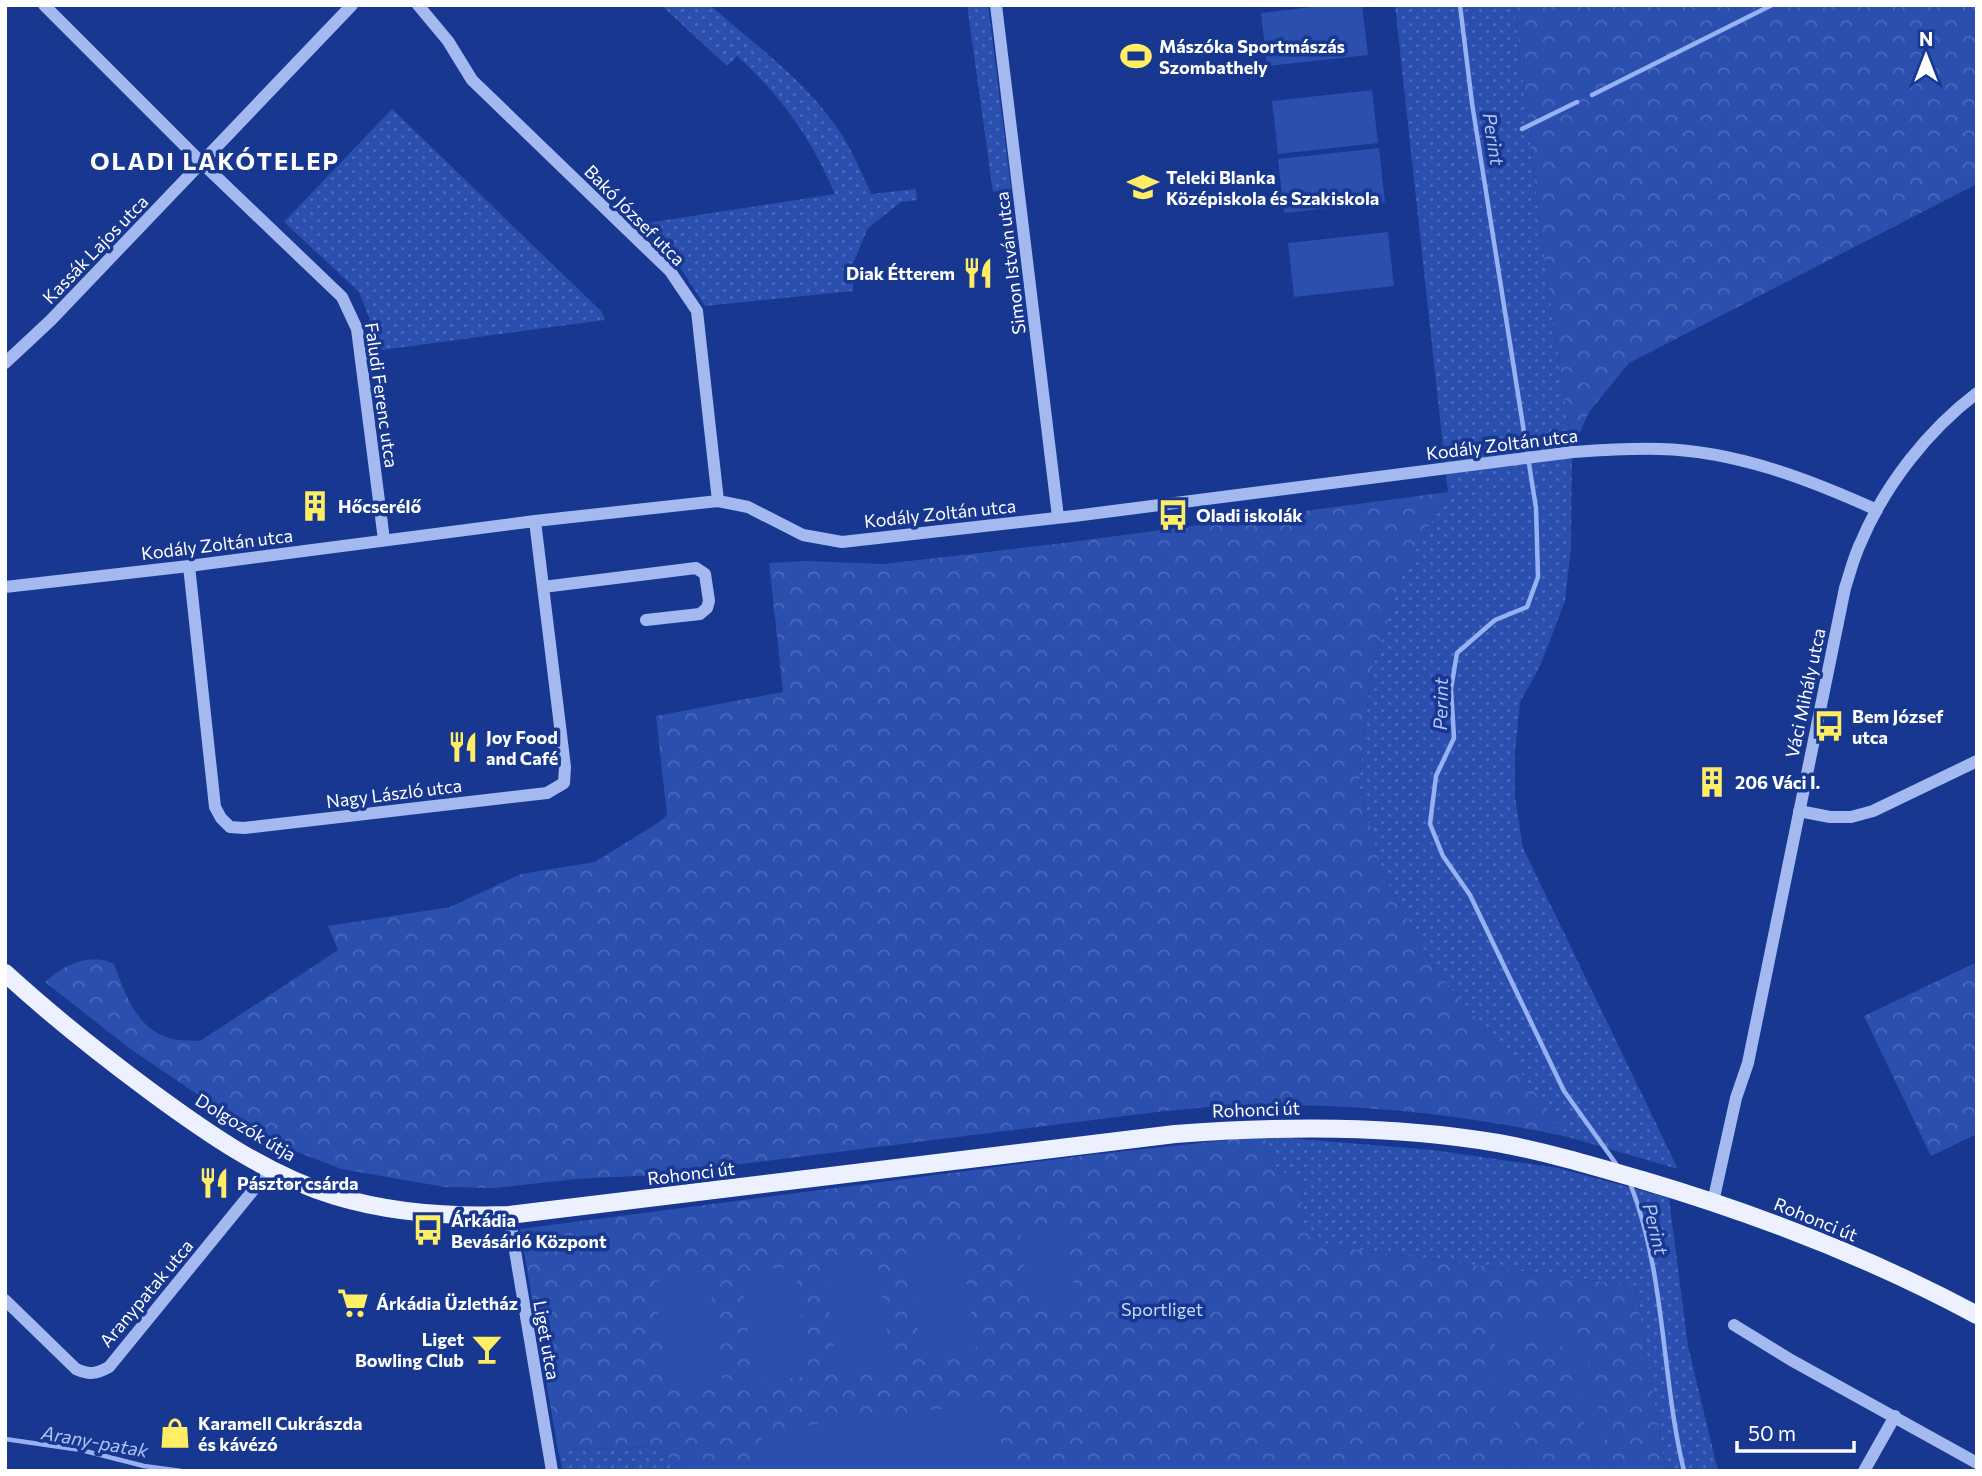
<svg xmlns="http://www.w3.org/2000/svg" width="1982" height="1476" viewBox="0 0 1982 1476" font-family="Commissioner,sans-serif">
  <defs>
    <pattern id="grass-dots" width="8" height="8" patternUnits="userSpaceOnUse" patternTransform="scale(1.75)"><rect width="8" height="8" fill="#2a4fae"/><path d="M2 2h.1M6 6h.1" fill="none" stroke="#4a69ba" stroke-width="1.8" stroke-linecap="round"/></pattern>
    <pattern id="forest-crowns" width="20" height="18" patternUnits="userSpaceOnUse" patternTransform="scale(1.75)"><rect width="20" height="18" fill="#2a4fae"/><path d="M2 6a3 3 0 1 1 6 0M12 15a3 3 0 1 1 6 0" fill="none" stroke="#4a69ba"/></pattern>
  </defs>
  <rect width="100%" height="100%" fill="#173790"/>
  <path fill="url(#grass-dots)" d="M661 5H710C749 40 794 72 826 113 846 137 859 166 871 194L916 189 917 200 901 202 868 228 853 263V291L705 306 677 263 645 231 646 223 835 194C810 137 783 98 737 56L727 66Z
    M967 5H988L1011 189 993 192Z
    M1395 5H1514L1543 249 1572 450 1571 548 1565 601 1540 666 1520 702 1515 752V797L1523 848 1678 1169 1568 1137 1512 1061 1433 967 1382 872 1359 785 1371 672 1403 573 1448 492Z
    M392 109 602 312 605 320 382 350 359 292 284 222Z
    M1264 1136 1433 1150 1558 1168 1669 1198 1688 1346 1718 1471H1666L1635 1286 1329 1246 1301 1225 1303 1186 1275 1166Z
    M654 1447 687 1471H563L558 1450Z"/>
  <path fill="url(#forest-crowns)" d="M1514 5H1977V184L1629 363 1589 412 1572 450 1543 249Z
    M1448 492 1403 573 1371 672 1359 785 1382 872 1433 967 1512 1061 1568 1137C1462 1114 1354 1103 1245 1105 1219 1105 1192 1109 1165 1111L655 1175 577 1179 494 1188 445 1187 341 1169 262 1138 129 1048 45 982C63 965 90 952 114 964 125 994 137 1030 172 1039 181 1041 191 1040 200 1041L338 950 328 926 450 907 521 874 595 862 659 822 667 815 656 716 783 692 769 563 806 561 883 564 1056 544Z
    M1977 962V1134L1931 1156 1864 1016Z
    M1264 1136 1275 1166 1303 1186 1301 1225 1329 1246 1635 1286 1666 1471H687L654 1447 558 1450 520 1229 1089 1155Z"/>
  <path fill="#2a4fae" d="M1329 5H1362L1368 55 1267 66 1261 13Z
    M1372 90 1378 143 1278 154 1272 101Z
    M1379 148 1385 202 1284 213 1278 159Z
    M1388 232 1394 286 1294 297 1288 243Z
    M1066 1227 1076 1301 1030 1307 1020 1233Z
    M961 1245 977 1353 922 1361 906 1252Z
    M877 1258 892 1367 838 1374 823 1265Z
    M795 1266 809 1376 754 1382 741 1273Z
    M709 1275 723 1384 668 1391 655 1282Z
    M1544 1318C1563 1324 1575 1332 1586 1350L1611 1471H1594L1569 1353C1545 1321 1506 1333 1504 1373L1524 1471H1509C1504 1451 1500 1431 1496 1411 1486 1364 1484 1321 1544 1318Z
    M996 1402 1005 1471H766L761 1431Z"/>
  <g fill="none" stroke-linecap="round" stroke-linejoin="round">
    <path stroke="#97b2f2" stroke-width="4.5" d="M1460 5 1472 103 1536 508 1538 577 1527 607 1495 620 1457 653 1451 689 1454 738 1436 776 1430 824 1443 856 1470 895 1564 1091 1619 1168
      M1592 95 1772 5
      M1522 129 1577 102
      M1630 1183C1666 1275 1661 1376 1684 1471
      M5 1439 81 1450 144 1466 181 1471"/>
    <path stroke="#a4b9ef" stroke-width="12" d="M44 5 202 163 342 297 357 329 384 540
      M418 5 448 41 472 80 670 271 697 311 718 501
      M996 5 1058 517
      M5 363 51 320 352 5
      M189 566 215 807 221 818 230 827 244 828 547 793 564 783 565 767 535 521
      M5 587 189 566 535 521 718 501 748 507 803 535 842 542 1074 516 1573 452C1602 450 1631 448 1660 449 1736 451 1808 479 1877 510
      M543 587 696 568 705 574 709 601 707 608 700 614 646 620
      M1799 811 1830 817H1851L1873 811 1977 761
      M1713 1202 1736 1098 1748 1063 1845 588C1850 573 1854 556 1861 542 1885 485 1928 430 1977 393
      M509 1215 552 1471
      M5 1300 76 1369C89 1375 96 1374 109 1367L259 1183 265 1167
      M1734 1325 1791 1360 1977 1463
      M1864 1471 1895 1416"/>
    <path stroke="#edf1ff" stroke-width="18" d="M5 973C51 1015 100 1054 150 1091 207 1133 267 1175 335 1196 391 1213 451 1217 509 1215L1175 1134C1282 1126 1391 1125 1498 1143 1547 1152 1594 1166 1642 1180 1757 1214 1871 1258 1977 1315"/>
  </g>
  <defs>
    <symbol id="stadium-bare" viewBox="-9 -9 18 18"><path d="M0-5a6.5 5 0 1 0 0 10a6.5 5 0 1 0 0-10ZM-3.5-1.8h7v3.6h-7Z" fill="#ffed63" stroke="#173790" stroke-width="2.5" paint-order="stroke"/></symbol>
    <symbol id="school-bare" viewBox="-9 -9 18 18"><path d="M0-5L7-2L0 1L-7-2ZM-4 1L0 2.5L4 1V4Q0 6-4 4Z" fill="#ffed63" stroke="#173790" stroke-width="2.5" paint-order="stroke"/></symbol>
    <symbol id="restaurant-bare" viewBox="-9 -9 18 18"><path d="M-5-6h1v4h1v-4h1v4h1v-4h1v5L-1.5 .5V6h-2V.5L-5-1ZM5-6V6H3V1.5H1.5Q1.5-4 5-6Z" fill="#ffed63" stroke="#173790" stroke-width="2.5" paint-order="stroke"/></symbol>
    <symbol id="building-bare" viewBox="-9 -9 18 18"><path d="M-4-6H4V6H1V3H-1V6H-4ZM-2.5-4.3h1.7v1.8h-1.7ZM.8-4.3h1.7v1.8H.8ZM-2.5-1h1.7V.8h-1.7ZM.8-1h1.7V.8H.8Z" fill="#ffed63" stroke="#173790" stroke-width="2.5" paint-order="stroke"/></symbol>
    <symbol id="bus-bare" viewBox="-9 -9 18 18"><path d="M-5-6H5V4H4V6H2V4H-2V6H-4V4H-5ZM-3.5-4V0h7V-4ZM-3.5 1.2v1.5H-2V1.2ZM2 1.2v1.5H3.5V1.2Z" fill="#ffed63" stroke="#173790" stroke-width="2.5" paint-order="stroke"/></symbol>
    <symbol id="supermarket-bare" viewBox="-9 -9 18 18"><path d="M-6-5.5h2.5l.6 2H6L4.5 2H-2.5L-4.4-4H-6ZM-1.5 3.2a1.3 1.3 0 1 0 .1 0ZM3 3.2a1.3 1.3 0 1 0 .1 0Z" fill="#ffed63" stroke="#173790" stroke-width="2.5" paint-order="stroke"/></symbol>
    <symbol id="bar-bare" viewBox="-9 -9 18 18"><path d="M-6-5H6L.8 .8V4.5H3.5V6h-7V4.5H-.8V.8Z" fill="#ffed63" stroke="#173790" stroke-width="2.5" paint-order="stroke"/></symbol>
    <symbol id="shop-bare" viewBox="-9 -9 18 18"><path d="M-5-2.5h2.3a2.7 3.5 0 0 1 5.4 0H5L5.5 6h-11ZM-1.5-2.5h3a1.5 2.3 0 0 0-3 0Z" fill="#ffed63" stroke="#173790" stroke-width="2.5" paint-order="stroke"/></symbol>
  </defs>
  <g fill-rule="evenodd">
    <use href="#stadium-bare" x="1114" y="34" width="44" height="44"/>
    <use href="#school-bare" x="1121" y="165" width="44" height="44"/>
    <use href="#restaurant-bare" x="956" y="251" width="44" height="44"/>
    <use href="#building-bare" x="293" y="484" width="44" height="44"/>
    <use href="#bus-bare" x="1151" y="493" width="44" height="44"/>
    <use href="#bus-bare" x="1807" y="704" width="44" height="44"/>
    <use href="#restaurant-bare" x="441" y="725" width="44" height="44"/>
    <use href="#building-bare" x="1690" y="760" width="44" height="44"/>
    <use href="#restaurant-bare" x="192" y="1161" width="44" height="44"/>
    <use href="#bus-bare" x="406" y="1208" width="44" height="44"/>
    <use href="#supermarket-bare" x="331" y="1281" width="44" height="44"/>
    <use href="#bar-bare" x="465" y="1327" width="44" height="44"/>
    <use href="#shop-bare" x="153" y="1411" width="44" height="44"/>
  </g>
  <g text-anchor="middle" dominant-baseline="central" stroke-width="7" stroke-linejoin="round" paint-order="stroke">
    <g font-size="18" font-weight="bold" fill="#fff" stroke="#173790" text-anchor="start">
      <text x="1159" y="46">Mászóka Sportmászás<tspan x="1159" dy="21">Szombathely</tspan></text>
      <text x="1166" y="177">Teleki Blanka<tspan x="1166" dy="21">Középiskola és Szakiskola</tspan></text>
      <text x="955" y="273" text-anchor="end">Diak Étterem</text>
      <text x="338" y="506">Hőcserélő</text>
      <text x="1196" y="515">Oladi iskolák</text>
      <text x="1852" y="716">Bem József<tspan x="1852" dy="21">utca</tspan></text>
      <text x="486" y="737">Joy Food<tspan x="486" dy="21">and Café</tspan></text>
      <text x="1735" y="782">206 Váci I.</text>
      <text x="237" y="1183">Pásztor csárda</text>
      <text x="451" y="1220">Árkádia<tspan x="451" dy="21">Bevásárló Központ</tspan></text>
      <text x="376" y="1303">Árkádia Üzletház</text>
      <text x="464" y="1339" text-anchor="end">Liget<tspan x="464" dy="21">Bowling Club</tspan></text>
      <text x="198" y="1423">Karamell Cukrászda<tspan x="198" dy="21">és kávézó</tspan></text>
    </g>
    <g font-size="18" fill="#fff" stroke="#173790">
      <text transform="translate(635 215) rotate(45)">Bakó József utca</text>
      <text transform="translate(95 249) rotate(-46)">Kassák Lajos utca</text>
      <text transform="translate(1010 263) rotate(-97)">Simon István utca</text>
      <text transform="translate(382 395) rotate(82)">Faludi Ferenc utca</text>
      <text transform="translate(1502 444) rotate(-7)">Kodály Zoltán utca</text>
      <text transform="translate(940 513) rotate(-6)">Kodály Zoltán utca</text>
      <text transform="translate(217 544) rotate(-7)">Kodály Zoltán utca</text>
      <text transform="translate(1805 693) rotate(-78)">Váci Mihály utca</text>
      <text transform="translate(394 793) rotate(-7)">Nagy László utca</text>
      <text transform="translate(1256 1109) rotate(-2)">Rohonci út</text>
      <text transform="translate(246 1127) rotate(31)">Dolgozók útja</text>
      <text transform="translate(691 1173) rotate(-7)">Rohonci út</text>
      <text transform="translate(1816 1219) rotate(22)">Rohonci út</text>
      <text transform="translate(146 1293) rotate(-50)">Aranypatak utca</text>
      <text transform="translate(547 1340) rotate(80)">Liget utca</text>
    </g>
    <g font-size="18" fill="#cbd8fb" stroke="#173790">
      <text x="1162" y="1309">Sportliget</text>
    </g>
    <g font-size="19" font-style="italic" fill="#b0c4f6" stroke="#173790">
      <text transform="translate(1494 139) rotate(81)">Perint</text>
      <text transform="translate(1440 704) rotate(-89)">Perint</text>
      <text transform="translate(1656 1229) rotate(76)">Perint</text>
      <text transform="translate(95 1441) rotate(10)">Arany-patak</text>
    </g>
    <g font-size="24" font-weight="bold" letter-spacing="2" fill="#fff" stroke="#173790">
      <text x="215" y="160">OLADI LAKÓTELEP</text>
    </g>
  </g>
  <rect width="1982" height="1476" fill="none" stroke="#ffffff" stroke-width="14"/>
  <g transform="translate(1926 56)" stroke="#173790" stroke-width="5" paint-order="stroke">
  <path d="M0-5L12 26L0 18L-12 26Z" fill="#ffffff"/>
  <text y="-10" font-size="19" font-weight="bold" text-anchor="middle" fill="#ffffff">N</text>
  </g>
  <path d="M1737 1441v10h117v-10" fill="none" stroke="#ffffff" stroke-width="3.5"/>
  <text x="1748" y="1441" font-size="21" fill="#ffffff" stroke="#173790" stroke-width="5" paint-order="stroke">50 m</text>
</svg>
